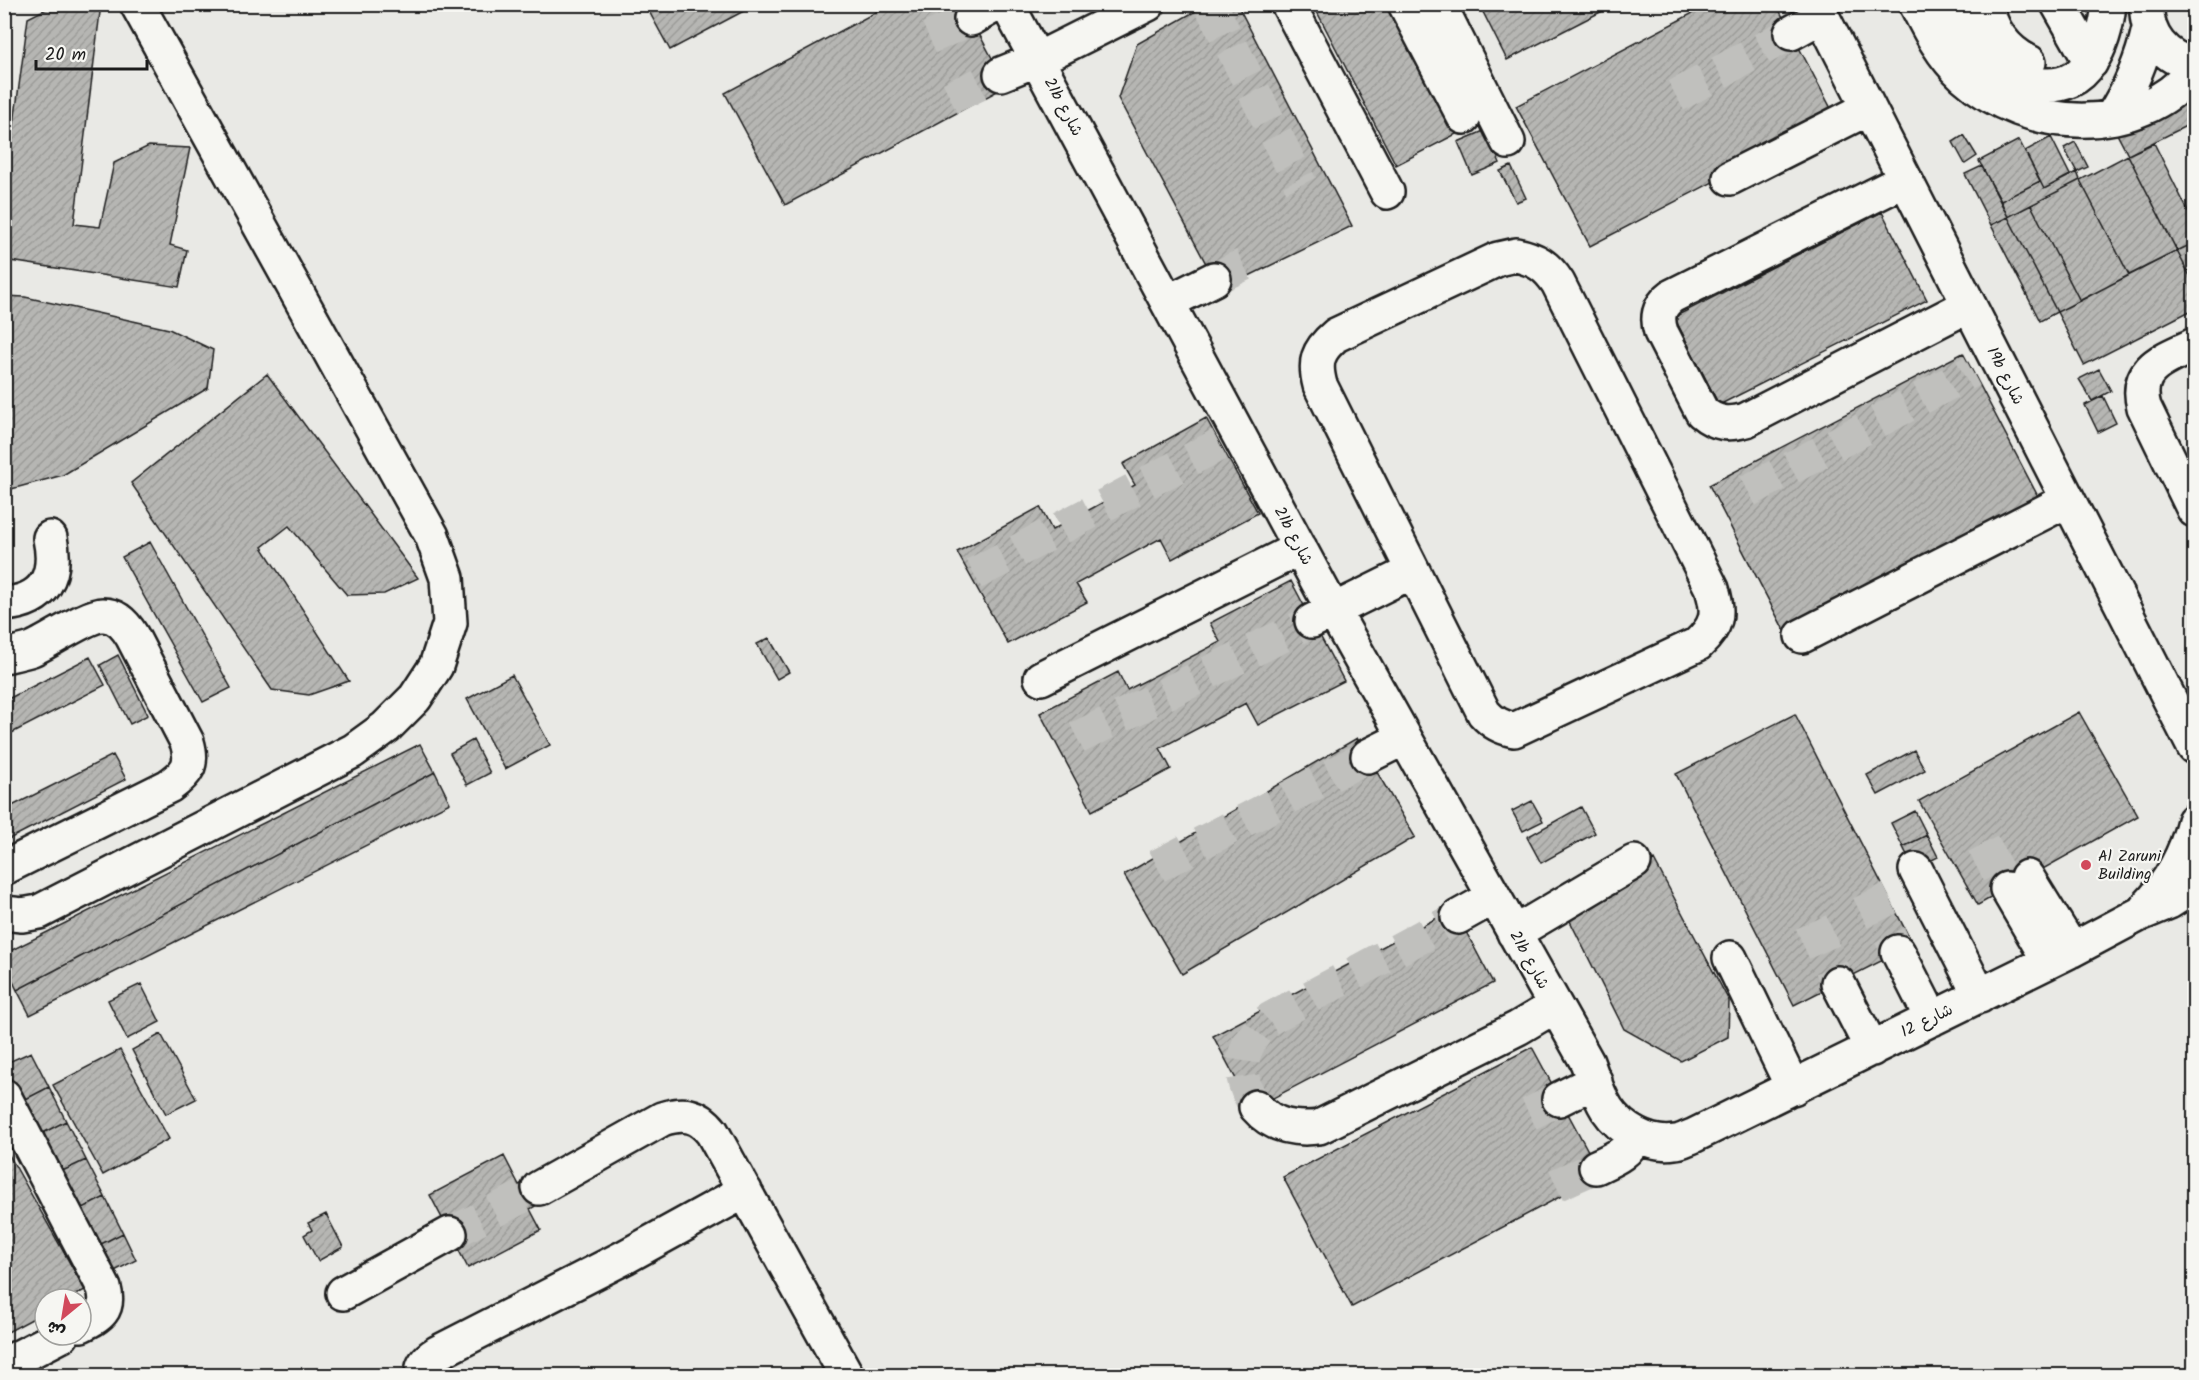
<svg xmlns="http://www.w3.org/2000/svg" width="2199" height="1380" viewBox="0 0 2199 1380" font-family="Kalam,'Playpen Sans Arabic',sans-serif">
  <defs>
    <pattern id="building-hatch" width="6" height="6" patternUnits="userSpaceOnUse" patternTransform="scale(1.5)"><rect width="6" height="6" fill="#b6b6b3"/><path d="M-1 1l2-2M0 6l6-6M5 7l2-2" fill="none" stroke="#9c9c99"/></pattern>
  </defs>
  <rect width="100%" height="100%" fill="#e9e9e5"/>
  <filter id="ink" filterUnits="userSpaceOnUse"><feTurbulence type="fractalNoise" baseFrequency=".0167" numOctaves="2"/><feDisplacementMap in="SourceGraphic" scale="12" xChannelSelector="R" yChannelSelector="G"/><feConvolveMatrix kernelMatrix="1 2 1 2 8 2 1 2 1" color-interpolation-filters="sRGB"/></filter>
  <g filter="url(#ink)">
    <path fill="url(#building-hatch)" stroke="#1c1c1c" stroke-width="1.5" d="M56 4H101L74 224 100 227 114 163 149 146 190 148 170 245 187 250 179 287 4 260V160L9 161 28 18Z
      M645 4H757L670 50Z
      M891 4H963L1007 86 785 205 725 93Z
      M1208 4H1237L1352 226 1220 290 1118 98 1137 44Z
      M1313 4H1398L1464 130 1396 165Z
      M1479 4H1616L1507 60Z
      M1710 4H1776L1836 118 1590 246 1516 106Z
      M2187 96 2194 111V122L2128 155 2116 132Z
      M1486 130 1500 163 1472 175 1458 142Z
      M1964 135 1977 156 1965 164 1953 142Z
      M2051 137 2070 175 2044 189 2025 151Z
      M2019 140 2040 181 2001 201 1979 161Z
      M2075 142 2088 167 2077 172 2064 148Z
      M2154 143 2194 223V243L2177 251 2128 155Z
      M2128 155 2177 251 2129 275 2080 180Z
      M1511 166 1526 198 1516 202 1500 171Z
      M1982 166 2008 217 1991 225 1965 174Z
      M2077 172 2080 180 2008 217 2001 201 2040 181 2044 189Z
      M2080 180 2129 275 2080 301 2031 205Z
      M2031 205 2080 301 2057 312 2008 217Z
      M1882 212 1927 300 1719 405 1674 317Z
      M2008 217 2057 312 2040 321 1991 225Z
      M2194 243V284L2177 251Z
      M2177 251 2194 284V309L2084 365 2057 312Z
      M4 296 25 297 169 329 213 350 208 388 63 475 4 491Z
      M1963 353 2042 504 1787 636 1709 485Z
      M2099 369 2111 391 2092 401 2079 379Z
      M267 374 418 578 384 594 347 595 289 526 262 547 349 681 309 695 272 690 131 483Z
      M2103 396 2116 423 2098 432 2085 405Z
      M1206 418 1258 513 1172 559 1161 538 1076 584 1087 602 1008 644 957 552 1040 507 1052 530 1135 485 1123 464Z
      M150 542 231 688 203 702 122 557Z
      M1291 581 1344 681 1258 725 1246 703 1160 748 1171 769 1092 811 1040 713 1118 672 1127 690 1220 642 1210 623Z
      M769 638 789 672 777 679 757 644Z
      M118 655 148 715 130 724 100 665Z
      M90 657 105 685 4 737V701Z
      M512 675 550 745 505 769 467 699Z
      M2079 712 2138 816 1978 905 1919 801Z
      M1795 714 1913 945 1794 1005 1676 774Z
      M1357 738 1415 837 1182 974 1124 875Z
      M473 740 490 773 467 785 450 753Z
      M420 744 435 772 17 990 4 963V954Z
      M1914 750 1925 770 1878 795 1867 775Z
      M113 755 126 779 9 839 4 830V810Z
      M435 772 450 803 30 1015 17 990Z
      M1532 801 1543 821 1523 831 1512 811Z
      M1581 807 1595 833 1541 863 1527 837Z
      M1915 811 1927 835 1903 847 1891 823Z
      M1927 835 1938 857 1914 869 1903 847Z
      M1654 860 1729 1001 1728 1037 1681 1061 1624 1029 1564 909Z
      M1454 909 1493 983 1252 1109 1213 1036Z
      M141 984 160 1022 127 1039 108 1000Z
      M161 1034 196 1099 166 1114 132 1050Z
      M1532 1047 1601 1175 1352 1307 1283 1177Z
      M120 1050 169 1139 103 1175 53 1085Z
      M31 1052 49 1087 22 1101 4 1064Z
      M49 1087 66 1121 39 1135 22 1101Z
      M66 1121 86 1160 58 1173 39 1135Z
      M4 1146 85 1290 68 1299H45V1312L4 1334Z
      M504 1156 519 1185 534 1177 546 1200 530 1209 541 1230 468 1268 430 1195Z
      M86 1160 105 1197 77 1211 58 1173Z
      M105 1197 123 1233 95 1247 77 1211Z
      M326 1214 343 1247 318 1261 304 1235 312 1230 308 1223Z
      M123 1233 136 1260 109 1274 95 1247Z"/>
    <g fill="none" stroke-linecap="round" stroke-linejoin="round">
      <path stroke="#c0c0bd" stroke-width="33" stroke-dasharray="33 16" stroke-linecap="butt" d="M1210 4 1301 185
        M929 38 971 19
        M1676 96 1791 33
        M950 98 1001 74
        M1214 279 1253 260
        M1748 491 1972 371
        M974 574 1220 444
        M1077 738 1312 621
        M1983 844 2007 889
        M1157 866 1368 756
        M1868 891 1898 952
        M1811 922 1838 983
        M1256 1107C1233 1073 1240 1046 1269 1019L1458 917
        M1529 1114 1559 1099
        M1556 1185 1596 1167
        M450 1234 539 1188"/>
      <defs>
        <path id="minor" d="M1007 4 1333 610 1587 1062C1593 1078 1598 1095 1607 1109 1621 1130 1649 1146 1675 1142 1681 1142 1687 1138 1693 1136L2072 950 2140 914 2169 902 2194 886
          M1288 4 1387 192
          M1405 4 1464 117
          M1439 4 1508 142
          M1816 4 2194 747
          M1916 4C1929 30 1942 56 1964 76 2027 133 2138 139 2194 70
          M1951 4C1963 26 1976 47 1995 63 2022 87 2068 98 2091 61 2102 45 2107 24 2109 4
          M1987 4C1989 29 2007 52 2029 62
          M2058 4 2091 62
          M2147 4C2145 35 2165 59 2194 64
          M971 19 997 4
          M1791 33 1822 16
          M1001 74 1038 59 1148 4
          M2112 117C2130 89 2142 61 2149 29
          M1730 178 1869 108
          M1905 180 1672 296C1659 306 1656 316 1661 332L1702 412C1716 424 1729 425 1746 420L1969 305
          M1516 255C1536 259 1547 266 1558 283L1712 589C1720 614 1717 626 1698 644L1514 730C1501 727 1493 723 1484 713L1320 385C1314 362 1317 351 1336 335L1498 259Z
          M1168 302 1214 279
          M2194 345C2166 359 2133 367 2144 407L2194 510
          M4 604C45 601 58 576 50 538
          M1312 621 1413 571
          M1802 636 2068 500
          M4 656C13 654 23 652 32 649 49 642 87 615 103 615 117 615 126 626 132 636L187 742C194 765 187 773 169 786L4 868
          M1041 678 1300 548
          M1368 756 1404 738
          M1916 870 1980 996
          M2027 877 2072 950
          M2007 889 2049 961
          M2146 908C2170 883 2186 854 2194 821
          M4 913 22 915 39 912 353 751 386 727 415 698 436 666 450 623 447 578 432 536 137 4
          M1458 917 1494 897
          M1514 933 1634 862
          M1898 952 1932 1019
          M1730 958 1793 1088
          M1838 983 1872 1049
          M4 1096 104 1288C110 1311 99 1316 81 1325
          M1559 1099 1595 1081
          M1256 1107C1273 1127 1295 1130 1319 1127L1518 1028 1555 1006
          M1596 1167C1613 1159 1628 1154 1636 1135
          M539 1188 662 1119C683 1112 698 1114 712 1132L847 1376
          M343 1293 450 1234
          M4 1365 62 1335
          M423 1376C420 1365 429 1358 437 1353L625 1257 745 1191"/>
      </defs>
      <use href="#minor" stroke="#1c1c1c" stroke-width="38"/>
      <use href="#minor" stroke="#f6f6f2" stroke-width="33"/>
    </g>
  </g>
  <circle fill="#d1495b" stroke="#f6f6f2" stroke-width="2" cx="2086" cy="865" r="6"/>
  <g text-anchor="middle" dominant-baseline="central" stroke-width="4.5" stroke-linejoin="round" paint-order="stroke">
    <g font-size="16" fill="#1c1c1c" stroke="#f6f6f2">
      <text transform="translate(1063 107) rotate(62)">21b شارع</text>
      <text transform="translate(2005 376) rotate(63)">19b شارع</text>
      <text transform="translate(1293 536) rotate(62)">21b شارع</text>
      <text transform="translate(1529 960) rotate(61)">21b شارع</text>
      <text transform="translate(1927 1021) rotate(-26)">شارع 12</text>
    </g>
    <g font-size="16" fill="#1c1c1c" stroke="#f6f6f2" text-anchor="start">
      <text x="2098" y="856">Al Zaruni<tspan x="2098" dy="18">Building</tspan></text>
    </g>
  </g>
  <rect width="2199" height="1380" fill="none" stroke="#f6f6f2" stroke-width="24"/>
  <rect x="12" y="12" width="2175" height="1356" fill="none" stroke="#1c1c1c" stroke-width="2" filter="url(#ink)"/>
  <g transform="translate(63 1317) rotate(210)"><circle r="28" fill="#f6f6f2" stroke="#9f9f9c" stroke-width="1.5"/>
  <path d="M0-4.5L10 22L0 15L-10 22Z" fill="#d1495b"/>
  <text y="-9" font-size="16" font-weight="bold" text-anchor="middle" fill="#1c1c1c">ش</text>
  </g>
  <path d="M36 60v9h111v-9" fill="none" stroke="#1c1c1c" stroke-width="3"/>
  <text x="45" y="60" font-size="18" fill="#1c1c1c" stroke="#f6f6f2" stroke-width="4.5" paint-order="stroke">20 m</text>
</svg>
